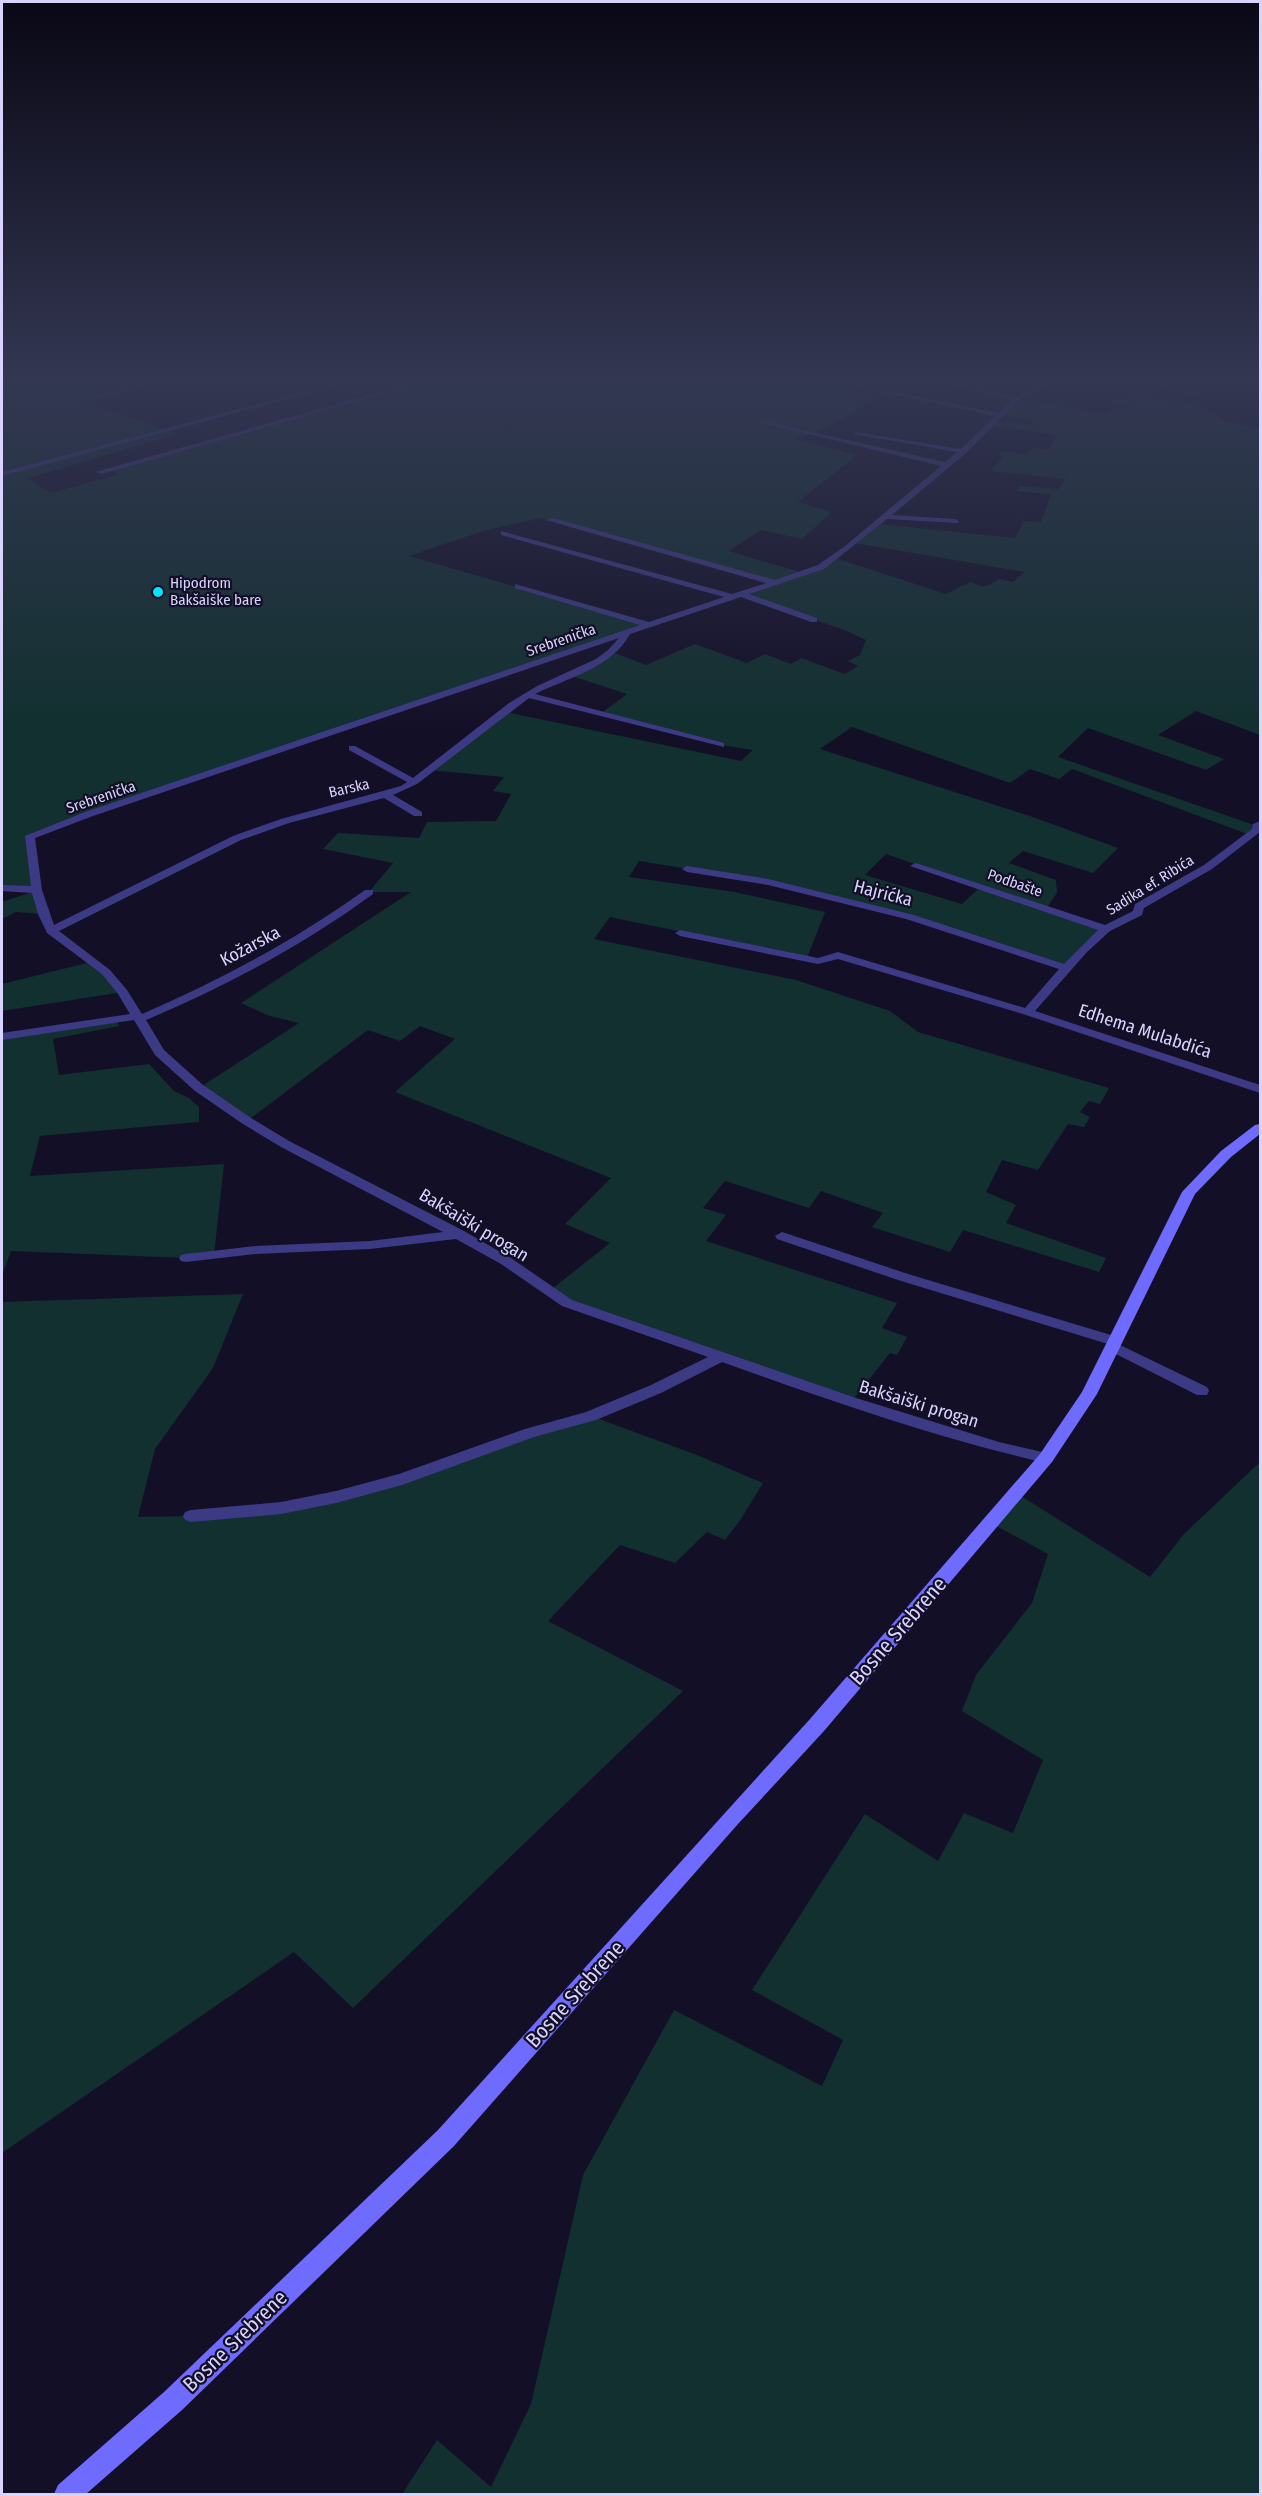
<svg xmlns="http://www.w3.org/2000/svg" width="1262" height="2496" viewBox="0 0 1262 2496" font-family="'Fira Sans Condensed',sans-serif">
  <rect width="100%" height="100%" fill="#130f26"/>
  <path fill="#12302f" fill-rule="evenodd" d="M2 382H158L85 402 178 434 28 478 50 493 117 475 110 469 422 382H809L877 394C853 416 826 428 796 439L857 455 798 502 832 512 802 539 761 530 729 551 803 573 835 558 946 594 970 582 984 587 1000 579 1013 582 1025 572 854 543 878 524 1015 538 1024 521 1041 522 1051 494 1016 491 1019 486 1058 489 1066 479 990 471 1004 456 999 455 1002 451 1026 454 1032 448 1049 450 1057 435 989 425 993 421 1030 425 1034 420 1000 415 1017 399 1106 414 1117 407 1129 410 1133 407 1107 401 1114 397 1126 399 1138 393 1202 407 1226 421 1260 429V735L1196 711 1158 735 1224 759 1206 770 1088 728 1058 757 1257 826 1250 835 1072 769 1059 779 1030 769 1010 783 852 727 820 749 1030 816 1118 848 1093 873 1023 851 1009 863 1056 880 1057 893 1046 909 1106 929 1066 968 940 926 768 882 639 861 629 877 735 892 825 912 807 958 610 917 594 939 796 980 890 1011 918 1032 1109 1088 1100 1104 1089 1101 1080 1112 1090 1117 1084 1127 1068 1124 1038 1170 1002 1160 986 1192 1016 1205 1006 1223 1106 1258 1099 1272 963 1230 950 1252 872 1227 883 1213 821 1191 809 1208 725 1181 703 1208 726 1215 706 1241 897 1303 882 1328 907 1337 897 1355 890 1353 851 1402 548 1292 610 1243 565 1224 611 1178 395 1092 455 1039 420 1026 400 1041 368 1030 247 1121 199 1088 299 1023 267 1015 241 1003 411 892H369L393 863 323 849 338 833 419 838 427 822 496 821 511 794 493 791 504 777 428 770 505 712 741 761 753 750 721 745 600 714 627 694 569 675 612 652 646 665 695 644 747 663 765 654 791 664 801 658 845 674 858 666 848 661 860 655 866 640 847 631 739 593 772 582 540 518 483 531 409 556 649 625 31 836 43 914 16 912 2 919V902L35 891 2 888ZM886 854 980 887 962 904 865 875Z
    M91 962 123 992 2 1011V984Z
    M117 1019 119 1026 53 1039 59 1075 149 1064 174 1091 189 1098 199 1107V1122L40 1136 30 1176 224 1164 214 1255 186 1258 11 1251 2 1275V1037Z
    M243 1294 213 1368 155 1449 138 1517 191 1516 336 1497 591 1416 697 1455 763 1483 741 1519 725 1540 707 1532 675 1563 620 1545 548 1621 683 1691 353 2008 294 1952 2 2153V1302Z
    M1260 1462V2494H402L437 2440 491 2487 531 2404 583 2175 674 2010 822 2086 843 2040 752 1990 865 1814 938 1861 964 1813 1013 1833 1043 1760 962 1711 976 1675 1032 1603 1048 1554 991 1523 1018 1494 1150 1577 1184 1534Z"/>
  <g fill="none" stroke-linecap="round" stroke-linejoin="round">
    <path fill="#3d3a85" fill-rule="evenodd" d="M148 382H158L94 400 91 398Z
      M340 382H350L2 476V472Z
      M415 382H425L102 474 95 472Z
      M833 382H845L999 413 1012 400 940 382H951L1016 397 1045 382H1053L1019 400 966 453 892 515 955 519 959 521 958 523 887 519 824 569 749 594 817 618V622H811L741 597 630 634C612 668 567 678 535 694L724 743V747L529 698 417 784 393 795 422 812V816H414L384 798 289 823 241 840 59 931 110 970 127 990 142 1014C221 980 295 940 365 890H373V894C302 946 226 986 146 1020L164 1050 203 1085 251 1118 289 1141 464 1231 511 1258 572 1300 856 1398 999 1442 1051 1454 1054 1458 1051 1462 1046 1463C936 1438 829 1400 722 1362L661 1393 596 1420 534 1437 402 1485 336 1503 281 1514 191 1522 185 1520 183 1516 185 1512 191 1510 281 1502 336 1491 399 1474 525 1429 586 1412 651 1385 708 1357 562 1306 501 1264 456 1239 370 1249 255 1254 186 1262 181 1261 179 1258 181 1255 186 1254 255 1246 370 1241 443 1232 281 1147 243 1124 195 1091 155 1055 134 1020 2 1040V1033L130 1014 118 994 102 974 47 933 38 914 32 893 2 891V885L31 886 25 836 85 812 640 625 515 588V584L649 622 724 597 501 535V531L732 594 766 583 546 520 553 518 775 580 818 565 845 546 941 466 759 422V420L945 462 957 452 853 434 856 432 961 449 995 416ZM619 638 608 650 596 659 537 686 509 703 413 778 355 746H349V750L407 782 401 786 281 819 233 836 54 925 42 890 35 838 93 816Z
      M1142 382H1154L1196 392 1193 394Z
      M1260 821V832L1212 869 1144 908 1142 915 1110 931 1087 952 1035 1011 1260 1085V1093L1023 1014 838 959 818 964 680 936 675 933 680 930 818 958 838 952 1025 1008 1059 969 906 919 768 885 687 872 682 869 687 866 768 879 914 915 1064 964 1098 930 910 866 915 863 919 864 1105 925 1133 911 1135 904 1204 865 1252 829 1253 824Z
      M782 1232 908 1274 1121 1338 1123 1341 1120 1345 1207 1387 1209 1391 1207 1395H1197L1108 1350 1106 1347 1108 1344 898 1280 777 1239 775 1236Z"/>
    <path fill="#6f6bff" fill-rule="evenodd" d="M1260 1124V1134L1231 1157 1195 1194 1097 1394 1052 1462 824 1731 738 1824 454 2146 182 2410 86 2494H54L58 2485 164 2392 438 2130 810 1719 1040 1454 1082 1392 1182 1192 1221 1151 1255 1125Z"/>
  </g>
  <linearGradient id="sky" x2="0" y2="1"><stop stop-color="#0a0815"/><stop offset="0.52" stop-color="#333752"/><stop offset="1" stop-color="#333752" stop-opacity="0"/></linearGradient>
  <rect width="1262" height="731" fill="url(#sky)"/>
  <circle fill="#00e5ff" stroke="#130f26" stroke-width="2" cx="158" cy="592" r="6"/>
  <g text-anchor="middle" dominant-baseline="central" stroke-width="4.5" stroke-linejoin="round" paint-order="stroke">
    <g font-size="15" fill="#d9d4ff" stroke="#130f26" text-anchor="start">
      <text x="170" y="583">Hipodrom<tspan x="170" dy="17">Bakšaiške bare</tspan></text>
    </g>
    <g font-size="15" fill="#d9d4ff" stroke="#130f26">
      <text transform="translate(561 640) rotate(-19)">Srebrenička</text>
      <text transform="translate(349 788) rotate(-13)">Barska</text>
      <text transform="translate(101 797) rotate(-19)">Srebrenička</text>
      <text transform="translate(1015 883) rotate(19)">Podbašte</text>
      <text transform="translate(1150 885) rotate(-32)">Sadika ef. Ribića</text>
    </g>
    <g font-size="18" fill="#d9d4ff" stroke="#130f26">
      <text transform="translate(883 893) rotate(14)">Hajrićka</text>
      <text transform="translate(250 946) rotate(-28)">Kožarska</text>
      <text transform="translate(1145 1031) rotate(18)">Edhema Mulabdića</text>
      <text transform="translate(474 1225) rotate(31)">Bakšaiški progan</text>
      <text transform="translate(919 1404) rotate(17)">Bakšaiški progan</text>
    </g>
    <g font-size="21" fill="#d9d4ff" stroke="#130f26">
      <text transform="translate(898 1631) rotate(-49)">Bosne Srebrene</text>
      <text transform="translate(575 1994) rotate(-48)">Bosne Srebrene</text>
      <text transform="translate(235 2341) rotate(-44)">Bosne Srebrene</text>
    </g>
  </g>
  <rect width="1262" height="2496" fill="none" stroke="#d9d4ff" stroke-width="6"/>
</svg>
